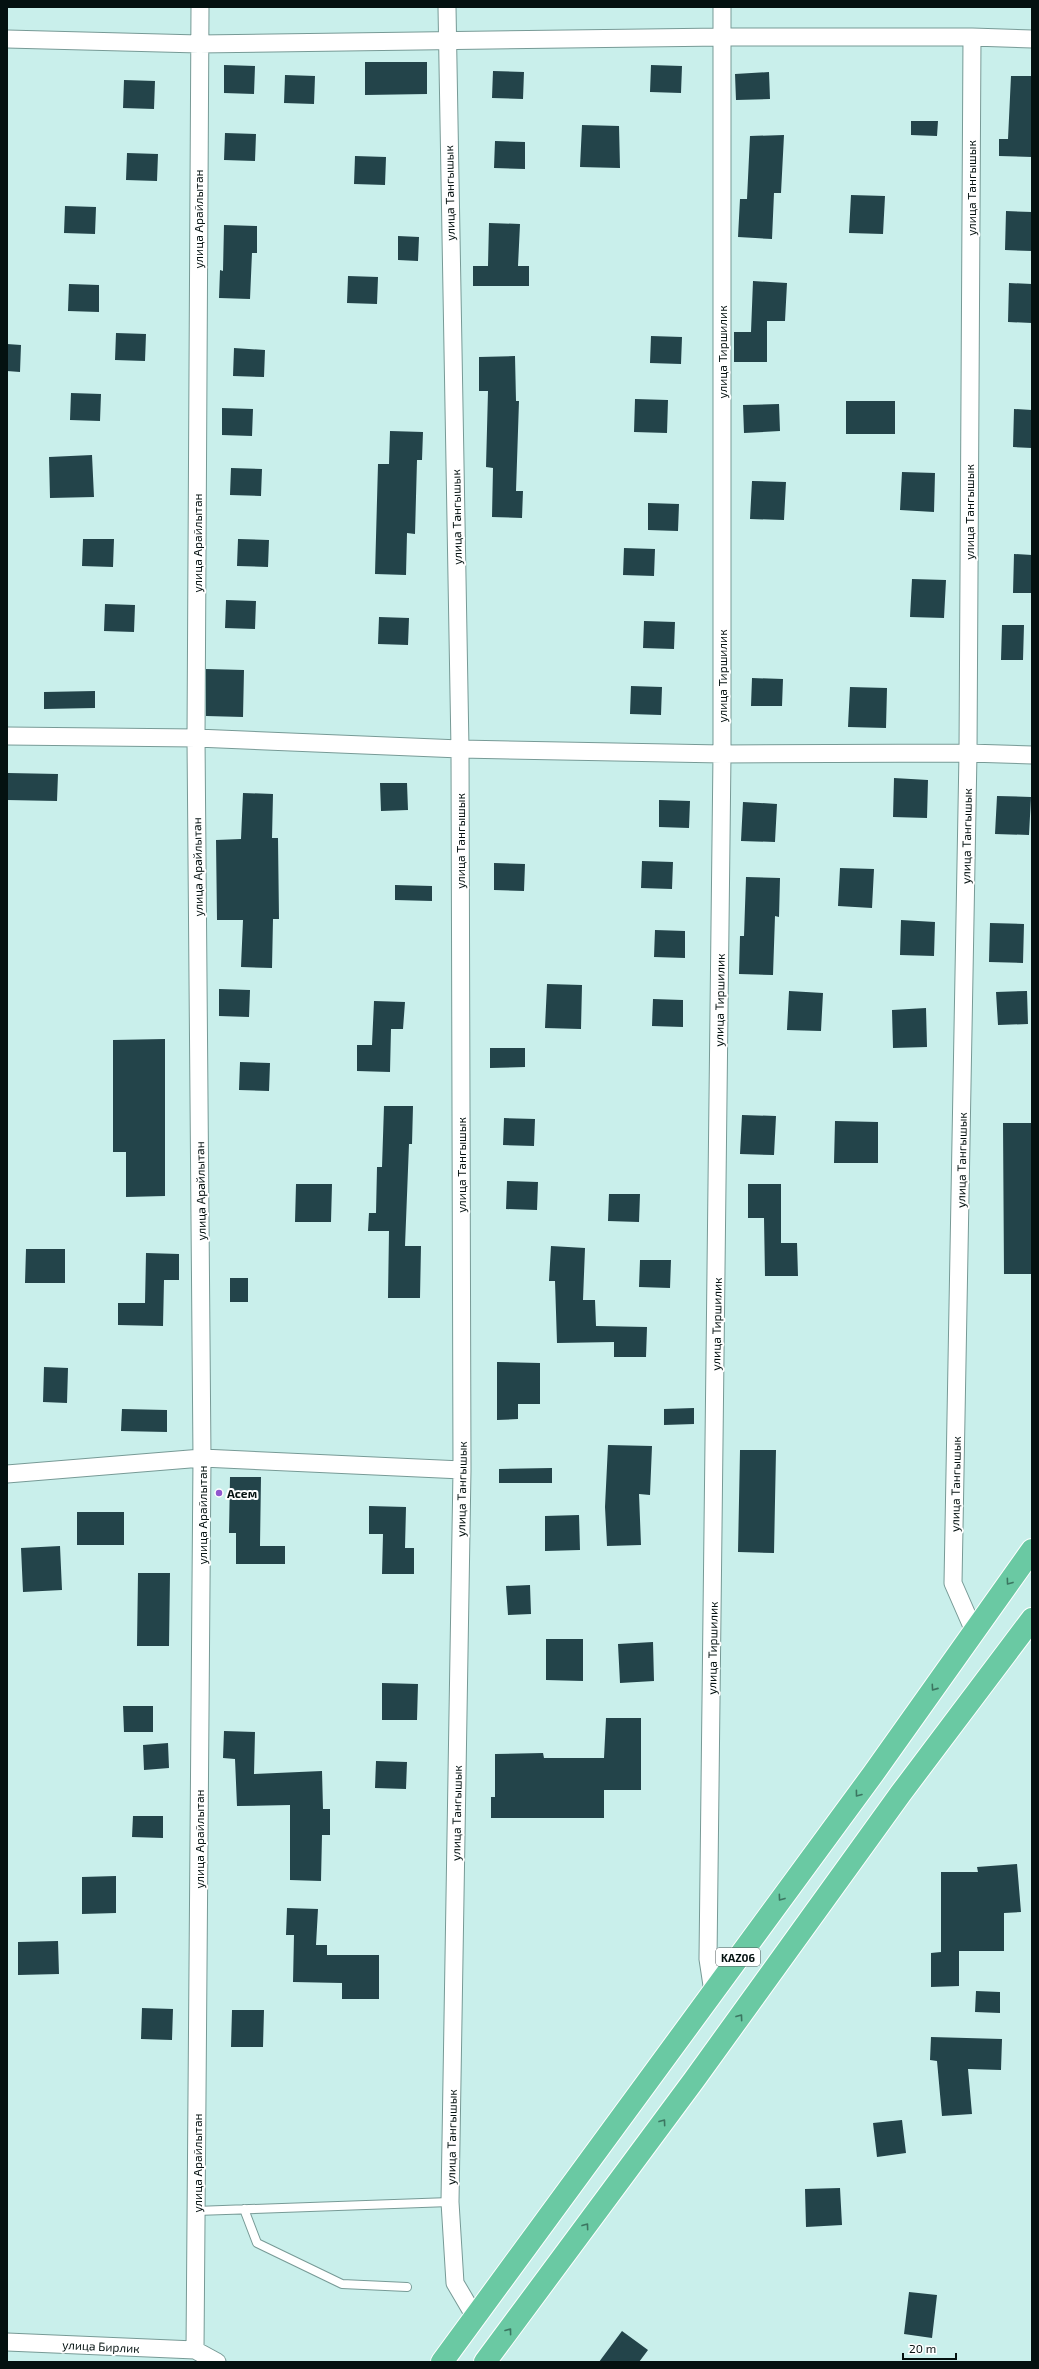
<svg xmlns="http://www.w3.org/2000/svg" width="1039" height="2369" viewBox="0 0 1039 2369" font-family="'Exo 2',sans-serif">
  <rect width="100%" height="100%" fill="#c9efeb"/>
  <path fill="#23444a" d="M365 62H427V94L365 95Z
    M224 65 255 66 254 94 224 93Z
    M651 65 682 66 681 93 650 92Z
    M493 71 524 72 523 99 492 98Z
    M769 72 770 99 736 100 735 74Z
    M285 75 315 76 314 104 284 103Z
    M1011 76H1032V157L999 156V139H1008Z
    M124 80 155 81 154 109 123 108Z
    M911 121H938L937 136 911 135Z
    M582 125 619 126 620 168 580 167Z
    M225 133 256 134 255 161 224 160Z
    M784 135 781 193H774L772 239 738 237 740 199H747L750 136Z
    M495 141 525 142V169L494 168Z
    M127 153 158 154 157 181 126 180Z
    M355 156 386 157 385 185 354 184Z
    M851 195 885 196 883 234 849 233Z
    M65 206 96 207 95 234 64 233Z
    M1006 211 1032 212V251L1005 250Z
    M489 223 520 224 518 266H529V286H473V266H488Z
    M224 225 257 226V253H252L250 299 219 298 220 270 223 271Z
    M398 236 419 237 418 261 398 260Z
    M348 276 378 277 377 304 347 303Z
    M753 281 787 283 785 321H767V362H734V332H751Z
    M1009 283 1032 284V323L1008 322Z
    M69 284 99 285V312L68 311Z
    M116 333 146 334 145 361 115 360Z
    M651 336 682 337 681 364 650 363Z
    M7 344 21 345 20 372 7 371Z
    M234 348 265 350 264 377 233 376Z
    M515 356 516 401H519L516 491H523L522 518 492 517 493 468 486 467 488 391H479V357Z
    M71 393 101 394 100 421 70 420Z
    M635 399 668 400 667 433 634 432Z
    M846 401H895V434H846Z
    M779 404 780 431 744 433 743 405Z
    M222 408 253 409 252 436 222 435Z
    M1014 409 1032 410V448L1013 447Z
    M390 431 423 432 422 460H417L415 534 407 533 406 575 375 574 378 464H389Z
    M92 455 94 497 50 498 49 457Z
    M231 468 262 469 261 496 230 495Z
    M902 472 935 473 934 512 900 510Z
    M752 481 786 482 784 520 750 519Z
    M648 503 679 504 678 531 648 530Z
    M83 539H114L113 567 82 566Z
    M238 539 269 540 268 567 237 566Z
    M624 548 655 549 654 576 623 575Z
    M1014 554 1032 555V593H1013Z
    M912 579 946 580 944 618 910 617Z
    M226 600 256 601 255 629 225 628Z
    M105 604 135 605 134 632 104 631Z
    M379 617 409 618 408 645 378 644Z
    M644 621 675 622 674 649 643 648Z
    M1002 625H1024L1023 660H1001Z
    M206 669 244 670 243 717 206 716Z
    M752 678 783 679 782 706H751Z
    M631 686 662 687 661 715 630 714Z
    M850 687 887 688 886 728 848 727Z
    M95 691V708L44 709V692Z
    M8 773 58 774 57 801 7 800Z
    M894 778 928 780 927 818 893 817Z
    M380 783H407L408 810 381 811Z
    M243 793 273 794 272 838H278L279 919H273L272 968 241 967 243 920H217L216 840 241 839Z
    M997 796 1031 797 1029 835 995 834Z
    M659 800 690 801 689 828 659 827Z
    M743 802 777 804 775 842 741 841Z
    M642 861 673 862 672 889 641 888Z
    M494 863 525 864 524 891 494 890Z
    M840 868 874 869 872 908 838 906Z
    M746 877 780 878 779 917 775 916 773 975 739 974 740 936H744Z
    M395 885 432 886V901L395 900Z
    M901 920 935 922 934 956 900 955Z
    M990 923 1024 924 1023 963 989 962Z
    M655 930 685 931V958L654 957Z
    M547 984 582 985 581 1029 545 1028Z
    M219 989 250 990 249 1017 219 1016Z
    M789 991 823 993 821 1031 787 1030Z
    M1027 991 1028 1024 998 1025 996 992Z
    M653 999 683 1000V1027L652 1026Z
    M374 1001 405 1002 403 1029H391L390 1072 357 1071V1045H372Z
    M926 1008 927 1047 893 1048 892 1010Z
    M165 1039V1196L126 1197V1152H113V1040Z
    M490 1048H525V1067L490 1068Z
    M240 1062 270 1063 269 1091 239 1090Z
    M384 1106H413L412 1144H409L405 1246H421L420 1298H388L389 1231H368L369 1213H376L377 1167H382Z
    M742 1115 776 1116 774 1155 740 1154Z
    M504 1118 535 1119 534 1146 503 1145Z
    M835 1121 878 1122V1163H834Z
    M1003 1123H1032V1274H1004Z
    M507 1181 538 1182 537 1210 506 1209Z
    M296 1184H332L331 1222H295Z
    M748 1184H781V1243H797L798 1276H765L764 1218H748Z
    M609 1194H640L639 1222 608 1221Z
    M551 1246 585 1248 583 1300H595L596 1326 647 1327 646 1357H614V1342L557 1343 555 1281H549Z
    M26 1249H65V1283H25Z
    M146 1253 179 1254V1280H164L163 1326 118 1325V1303H145Z
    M640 1260H671L670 1288 639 1287Z
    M230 1278H248V1302H230Z
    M497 1362 540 1363V1404H518V1419L497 1420Z
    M44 1367 68 1368 67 1403 43 1402Z
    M694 1408V1424L664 1425V1409Z
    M122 1409 167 1410V1432L121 1431Z
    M608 1445 652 1446 650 1495 639 1494 641 1545 607 1546 605 1507Z
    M740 1450H776L774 1553 738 1552Z
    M552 1468V1483H499V1469Z
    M230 1477H261L260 1546H285V1564H236V1533H229Z
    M369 1506 406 1507 405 1548H414V1574H382L383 1534H369Z
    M77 1512H124V1545H77Z
    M579 1515 580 1550 545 1551V1516Z
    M60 1546 62 1590 23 1592 21 1548Z
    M138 1573H170L169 1646H137Z
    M530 1585 531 1614 508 1615 506 1586Z
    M546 1639H583V1681L546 1680Z
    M653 1642 654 1681 620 1683 618 1644Z
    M382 1683 418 1684 417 1720H382Z
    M123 1706H153V1732H124Z
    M606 1718H641V1790H604V1818H491V1797H495V1754L543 1753 544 1758H604Z
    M224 1731 255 1732 254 1774 322 1771 323 1809H330V1835H322L321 1881 290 1880V1805L237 1806 235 1759 223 1758Z
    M168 1743 169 1768 144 1770 143 1745Z
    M376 1761 407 1762 406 1789 375 1788Z
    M133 1816H163V1838L132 1837Z
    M1017 1864 1021 1912 1004 1913V1951H959V1986L931 1987V1953L941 1952V1872H978L977 1867Z
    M116 1876V1913L82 1914V1877Z
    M287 1908 318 1909 316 1945H327V1955H379V1999H342V1983L293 1982 294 1935H286Z
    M58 1941 59 1974 18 1975V1942Z
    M976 1991 1000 1992V2013L975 2012Z
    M142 2008 173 2009 172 2040 141 2039Z
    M232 2010H264L263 2047H231Z
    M931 2037 1002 2039 1001 2070 968 2069 972 2114 942 2116 937 2061 930 2060Z
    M902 2120 906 2153 877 2157 873 2123Z
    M840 2188 842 2225 806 2227 805 2189Z
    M909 2292 937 2295 932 2338 904 2334Z
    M622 2331 648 2350 639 2362H599Z"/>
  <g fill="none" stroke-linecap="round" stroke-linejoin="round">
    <defs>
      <path id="lane" d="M244 2209 257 2243 342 2284 407 2287
        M196 2211 450 2202"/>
      <path id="street" d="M200 7 196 738 202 1458 195 2350 217 2362
        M447 7 460 749 462 1470 450 2202 455 2283 475 2317
        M972 37 968 753 953 1583 974 1631
        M7 39 199 44 722 37H972L1032 39
        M7 736 196 738 460 749 722 754 968 753 1032 755
        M7 1474 202 1458 462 1470
        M713 1992 708 1959 722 754V7
        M7 2342 195 2350"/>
      <path id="highway" d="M442 2362 873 1774 1032 1550
        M485 2362 694 2080 901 1793 1032 1619"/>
    </defs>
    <use href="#lane" stroke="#779a96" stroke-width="10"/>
    <use href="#street" stroke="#779a96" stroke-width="19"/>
    <use href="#highway" stroke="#fff" stroke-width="24"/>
    <use href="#lane" stroke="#fff" stroke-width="8"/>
    <use href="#street" stroke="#fff" stroke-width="17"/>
    <use href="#highway" stroke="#6ac9a3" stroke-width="22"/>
  </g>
  <defs><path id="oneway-chevron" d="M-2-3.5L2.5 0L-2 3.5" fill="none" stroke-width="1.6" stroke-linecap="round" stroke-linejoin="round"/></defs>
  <g stroke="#3c7661">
    <use href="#oneway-chevron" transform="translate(1009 1582) rotate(126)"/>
    <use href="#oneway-chevron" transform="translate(934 1688) rotate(125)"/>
    <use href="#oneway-chevron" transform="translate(858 1794) rotate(127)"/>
    <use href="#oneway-chevron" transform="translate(781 1898) rotate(126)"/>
    <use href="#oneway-chevron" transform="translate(740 2017) rotate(-54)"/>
    <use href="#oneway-chevron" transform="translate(663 2122) rotate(-54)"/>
    <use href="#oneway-chevron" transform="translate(586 2226) rotate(-54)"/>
    <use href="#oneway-chevron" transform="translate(509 2331) rotate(-53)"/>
  </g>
  <circle fill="#9157ce" stroke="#fff" stroke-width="1.5" cx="219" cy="1493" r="4"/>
  <g text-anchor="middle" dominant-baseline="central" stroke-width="4" stroke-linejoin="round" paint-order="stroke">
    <rect fill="#fff" stroke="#4f5858" stroke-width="1" x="716" y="1948" width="44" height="18" rx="3"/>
    <g font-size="11" font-weight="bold" fill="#041110">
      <text x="738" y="1957">KАZ06</text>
    </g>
    <g font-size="12" fill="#041110" stroke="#fff">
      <text transform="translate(971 188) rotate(-90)">улица Тангышык</text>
      <text transform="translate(449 193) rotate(-91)">улица Тангышык</text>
      <text transform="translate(198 219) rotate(-90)">улица Арайлытан</text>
      <text transform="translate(722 352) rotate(-90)">улица Тиршилик</text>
      <text transform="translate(969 512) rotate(-90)">улица Тангышык</text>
      <text transform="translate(456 517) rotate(-91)">улица Тангышык</text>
      <text transform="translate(197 543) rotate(-90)">улица Арайлытан</text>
      <text transform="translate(722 676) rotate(-90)">улица Тиршилик</text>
      <text transform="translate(966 836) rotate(-89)">улица Тангышык</text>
      <text transform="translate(460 841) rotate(-90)">улица Тангышык</text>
      <text transform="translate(197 867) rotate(-91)">улица Арайлытан</text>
      <text transform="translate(719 1000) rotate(-89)">улица Тиршилик</text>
      <text transform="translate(961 1160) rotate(-89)">улица Тангышык</text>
      <text transform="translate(461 1165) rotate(-90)">улица Тангышык</text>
      <text transform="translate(200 1191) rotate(-91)">улица Арайлытан</text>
      <text transform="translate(716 1324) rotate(-89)">улица Тиршилик</text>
      <text transform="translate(955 1484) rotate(-89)">улица Тангышык</text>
      <text transform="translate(461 1489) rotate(-89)">улица Тангышык</text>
      <text transform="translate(202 1515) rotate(-90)">улица Арайлытан</text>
      <text transform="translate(712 1648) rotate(-89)">улица Тиршилик</text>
      <text transform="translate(456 1813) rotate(-89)">улица Тангышык</text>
      <text transform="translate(199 1839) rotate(-90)">улица Арайлытан</text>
      <text transform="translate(451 2137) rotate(-89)">улица Тангышык</text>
      <text transform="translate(197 2163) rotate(-90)">улица Арайлытан</text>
      <text transform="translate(101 2346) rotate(3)">улица Бирлик</text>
    </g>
    <g font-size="12" font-weight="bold" fill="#041110" stroke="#fff" text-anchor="start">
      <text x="227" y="1493">Асем</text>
    </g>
  </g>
  <rect width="1039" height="2369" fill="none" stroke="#041110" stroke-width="16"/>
  <path d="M903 2353v6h53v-6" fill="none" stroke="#041110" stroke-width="2"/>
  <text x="909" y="2353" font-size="12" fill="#041110" stroke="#ffffff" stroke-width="3" paint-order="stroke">20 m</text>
</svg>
